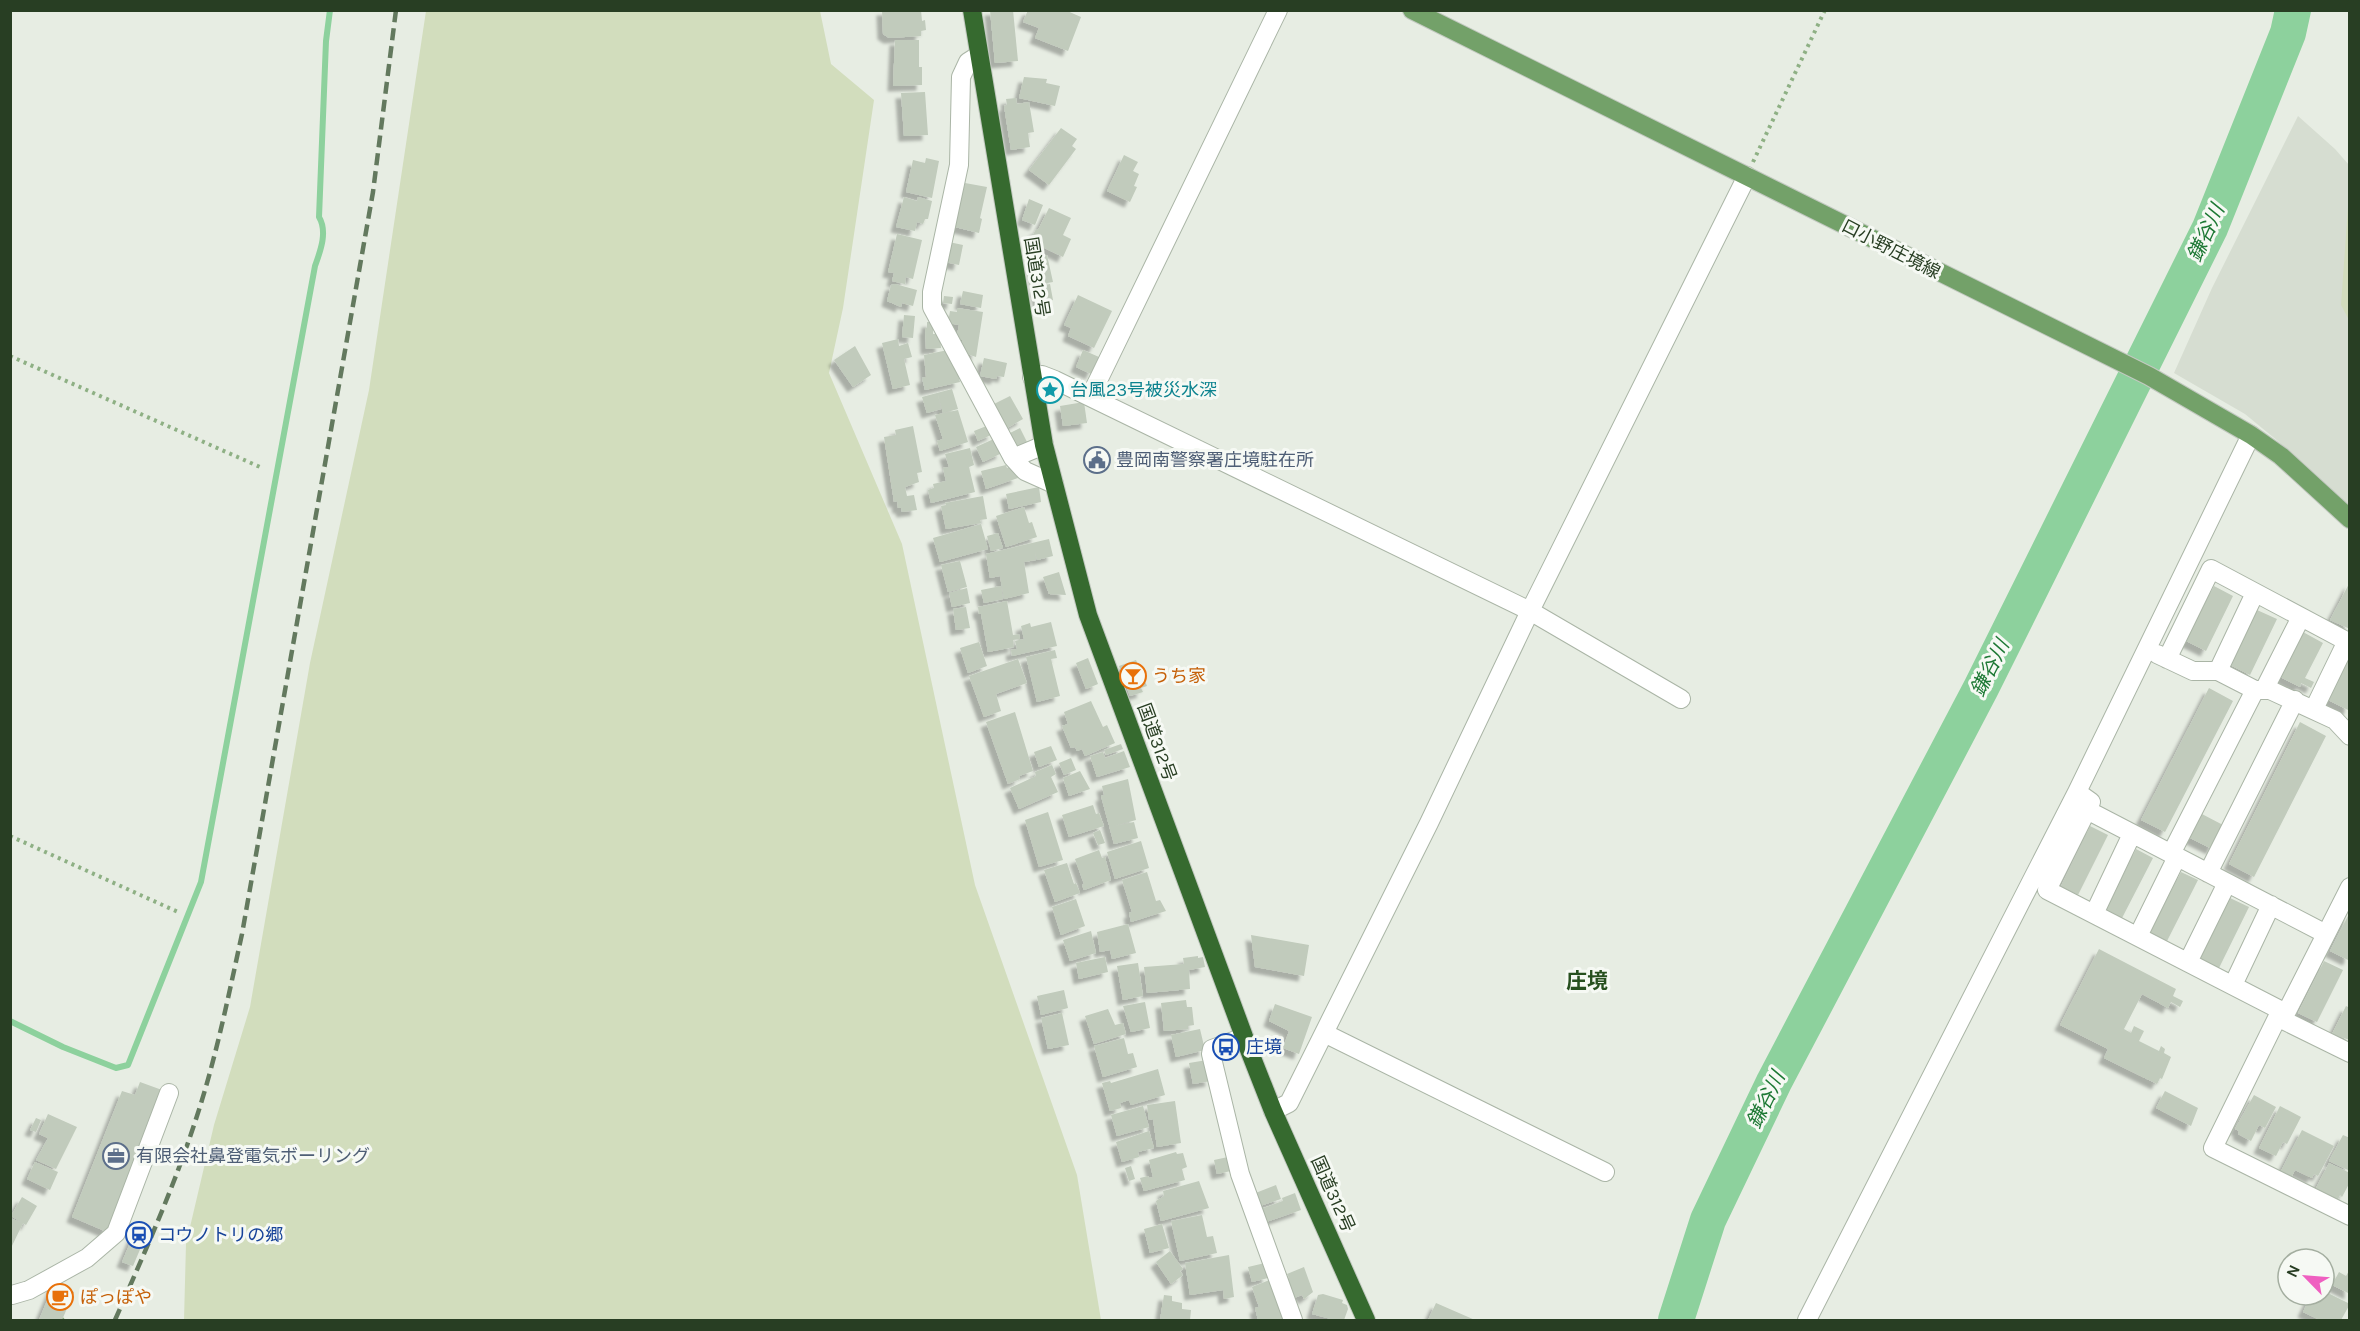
<svg xmlns="http://www.w3.org/2000/svg" width="2360" height="1331" viewBox="0 0 2360 1331" font-family="Karla,'Noto Sans JP',sans-serif">
  <defs>
    <filter id="shadow"><feDropShadow dx="-5.5" dy="5.5" stdDeviation="1.5" flood-color="#0004"/></filter>
  </defs>
  <rect width="100%" height="100%" fill="#e7ede3"/>
  <path fill="#d6ddd1" d="M2298 116 2335 149 2349 165V507L2279 442 2245 414 2174 373 2212 288Z"/>
  <path fill="#d2ddbd" d="M426 11H820L831 64 874 100 843 308 829 373 902 544 975 885 1077 1175 1101 1320H184L186 1244 214 1125 250 1007 310 663 369 390Z
    M2349 193 2350 320H2349L2341 305Z"/>
  <g fill="none" stroke-linecap="round" stroke-linejoin="round">
    <path stroke="#8dd19d" stroke-width="6" d="M10 1021 63 1047 116 1068 128 1065 201 882 315 266C320 252 328 232 319 217L326 41 330 10"/>
    <path stroke="#8dd19d" stroke-width="36" d="M1676 1320 1708 1220 1774 1082 1981 688 2210 228 2288 33 2293 10"/>
  </g>
  <path fill="#c1cbbc" filter="url(#shadow)" d="M882 10H921L922 21 925 20 926 30 921 31V36L889 38 883 34Z
    M990 10H1013L1018 61 995 63Z
    M1028 10H1065L1081 17 1068 51 1035 38 1039 28 1023 22Z
    M895 40H919V67H922V85L893 86Z
    M1024 77 1047 79 1046 83 1060 86 1055 106 1019 98Z
    M925 92 928 135 904 136 901 93Z
    M1016 98 1017 104 1029 102 1034 132 1028 133 1030 147 1011 150 1004 106 1007 105 1006 99Z
    M1061 128 1077 139 1072 146 1076 149 1049 185 1029 170Z
    M1124 155 1138 162 1133 171 1139 174 1134 186 1137 187 1130 202 1107 191Z
    M926 158 939 161 932 198 906 192 913 160 925 163Z
    M965 183 987 187 980 218 982 219 979 233 955 227Z
    M904 197 917 201 918 197 932 201 928 219H925L923 224 917 222 915 231 896 227Z
    M1029 199 1043 205 1035 225 1022 220Z
    M1049 208 1071 218 1063 235 1071 239 1063 257 1030 241 1036 229 1038 230Z
    M897 234 922 240 913 279 906 277 905 284 892 281 894 273 888 272Z
    M949 242 963 245 959 265 945 262Z
    M1047 255 1053 282 1036 285 1031 259Z
    M895 284 917 290 913 306 902 303 901 307 887 301 891 285Z
    M1050 284 1053 300 1039 304 1035 287Z
    M963 291 983 295 981 308 960 304Z
    M1078 295 1112 311 1094 348 1068 336 1071 328 1064 325Z
    M944 296 953 297 952 304 943 303Z
    M957 308 983 312 976 357 964 353 962 340H956L959 325 948 323 950 311 957 312Z
    M904 315 915 316 913 338 902 337Z
    M927 322H933V334H940L941 348 926 349 925 328H927Z
    M898 339 899 346 908 343 912 357 904 359 910 385 893 389 882 343Z
    M855 346 871 375 853 387 834 360Z
    M948 350 951 363 955 362 960 382 925 390 922 378 926 377 924 355Z
    M1083 350 1099 357 1091 374 1076 367Z
    M984 358 1007 363 1004 377 997 376 996 379 980 376Z
    M952 389 958 409 943 413 938 395 941 409 927 413 922 397Z
    M1010 396 1023 419 1007 428 994 404Z
    M1084 402 1087 423 1063 426 1060 406Z
    M958 410 968 442 940 451 937 441 943 439 935 415Z
    M989 425 993 434 978 441 974 431Z
    M913 426 922 472 917 473 919 482 905 487 907 496 914 495 917 510 902 512 901 508H898L897 501 894 502 884 437 896 435 895 430Z
    M1020 428 1028 444 1016 450 1008 434Z
    M996 438 1002 453 983 462 976 447Z
    M970 448 974 465 969 467 975 492 931 503 928 490 934 488 933 484 946 481 943 468 949 467 945 454Z
    M1006 465 1007 468 1011 466 1018 478 986 489 981 471Z
    M1039 487 1041 502 1009 509 1006 494Z
    M983 496 987 519 980 520 981 523 946 529 941 506 946 505 945 503Z
    M1024 507 1029 523 1032 522 1037 537 1006 547 996 516Z
    M981 524 988 549 940 562 933 538Z
    M998 533 1003 548 991 551 987 536Z
    M1049 539 1053 556 1037 560 1035 551 1036 560 1024 562 1029 593 1004 599 1000 576 990 578 986 554Z
    M960 561 967 587 948 592 941 565Z
    M1059 572 1066 595 1049 594 1043 577Z
    M2350 582V629L2330 620Z
    M1001 586 1003 599 984 603 981 590Z
    M2214 586 2233 596 2206 651 2186 641Z
    M967 588 970 603 952 607 949 593Z
    M1007 601 1013 635 1019 634 1020 639 1013 640 1014 647 988 652 981 614H979L978 607Z
    M966 607 970 628 956 630 953 609Z
    M2257 610 2277 619 2250 675 2230 665Z
    M1051 622 1057 646 1012 656 1011 650 1017 649 1015 641 1024 639 1021 626 1030 623 1031 627Z
    M2303 632 2323 643 2305 678 2314 682 2311 688 2301 683 2300 687 2280 677Z
    M979 642 987 666 968 673 960 648Z
    M1055 650 1057 658 1051 659 1060 696 1037 702 1026 657Z
    M2350 655V707L2348 710 2328 700Z
    M1088 658 1098 684 1086 689 1076 663Z
    M1018 659 1027 683 996 694 1001 711 984 717 969 676Z
    M1136 660 1147 686 1141 688 1143 692 1130 696 1119 666Z
    M2209 688 2233 701 2165 832 2141 820Z
    M1091 701 1103 727 1107 725 1115 743 1085 756 1082 749 1077 751 1075 747 1071 748 1062 726 1068 724 1064 712Z
    M1015 712 1033 771 1019 776 1020 779 1008 784 986 722Z
    M2300 722 2326 736 2254 877 2229 864Z
    M1121 744 1123 749 1106 755 1104 750Z
    M1051 746 1057 760 1039 767 1034 752Z
    M1124 751 1130 767 1097 777 1090 756 1103 752 1105 758Z
    M1071 758 1076 770 1064 775 1059 763Z
    M1052 765 1056 774 1051 777 1058 792 1019 809 1010 788 1036 776 1035 772Z
    M1080 771 1090 789 1069 796 1063 778Z
    M1128 779 1136 820 1114 826 1134 822 1138 838 1114 844 1101 796 1104 795 1102 786Z
    M1093 805 1096 814 1099 813 1104 826 1069 837 1062 815Z
    M1048 812 1063 860 1039 867 1025 820Z
    M2200 813 2223 825 2212 849 2188 837Z
    M2090 826 2108 835 2078 895 2061 886Z
    M1100 830 1105 843 1098 845 1093 833Z
    M1141 841 1149 868 1115 879 1107 852Z
    M2136 849 2153 858 2122 918 2106 910Z
    M1099 850 1102 858 1105 857 1111 880 1084 890 1082 885 1084 884 1075 859Z
    M1067 863 1074 884 1076 883 1080 893 1055 902 1044 870Z
    M1147 872 1156 901 1160 900 1166 911 1131 922 1129 913 1132 912 1122 880Z
    M2181 872 2198 880 2167 941 2150 932Z
    M2230 898 2249 907 2219 968 2200 958Z
    M1076 899 1085 926 1061 935 1052 907Z
    M2350 912V957L2348 960 2330 951Z
    M1128 924 1136 953 1112 959 1110 950 1100 952 1097 932Z
    M1091 931 1096 953 1070 961 1063 940Z
    M1251 935 1309 945 1304 976 1255 967Z
    M2099 949 2176 989 2173 996 2183 1001 2180 1007 2171 1002 2168 1008 2142 994 2124 1029 2131 1033 2134 1026 2144 1031 2139 1041 2159 1051 2161 1046 2165 1049 2164 1053 2171 1057 2162 1079 2160 1078 2157 1084 2104 1058 2108 1049 2060 1025Z
    M1198 956V958L1203 957 1205 967 1189 970 1190 989 1147 993 1144 967 1184 964 1183 958Z
    M1105 957 1108 972 1079 979 1076 963Z
    M2324 961 2343 970 2317 1022 2298 1013Z
    M1138 963 1143 996 1123 1000 1117 966Z
    M1064 990 1068 1008 1041 1015 1037 996Z
    M1186 1000 1187 1007H1192L1194 1025 1188 1026V1029L1164 1031 1161 1003Z
    M1145 1002 1150 1028 1131 1032 1123 1006Z
    M1275 1004 1312 1017 1299 1054 1283 1048 1289 1031 1269 1021Z
    M2346 1006 2350 1008V1040L2332 1034Z
    M1108 1009 1115 1025 1123 1023 1126 1034 1094 1044 1085 1016Z
    M1062 1013 1069 1045 1048 1049 1041 1018Z
    M1200 1029 1205 1050 1176 1057 1171 1035Z
    M1124 1038 1128 1054 1133 1053 1137 1067 1103 1077 1094 1046Z
    M1207 1060 1211 1081 1193 1084 1189 1063Z
    M1158 1069 1165 1095 1131 1105 1129 1100 1120 1103 1121 1108 1110 1111 1102 1083 1110 1081 1111 1083Z
    M140 1082 162 1090 107 1232 72 1217 122 1091 135 1095Z
    M2165 1091 2198 1108 2191 1126 2156 1108Z
    M2254 1095 2276 1107 2265 1128 2259 1125 2251 1141 2238 1134 2239 1131 2235 1129Z
    M1175 1101 1181 1143 1157 1147 1153 1119 1149 1120 1147 1105Z
    M1143 1106 1149 1127 1117 1136 1111 1115Z
    M2280 1106 2301 1117 2287 1144 2283 1142 2276 1156 2259 1148Z
    M48 1114 77 1127 56 1169 36 1160 48 1138 39 1134Z
    M36 1118 41 1120 36 1132 30 1130Z
    M2302 1130 2334 1146 2318 1176 2314 1174 2312 1178 2295 1170 2291 1178 2280 1173Z
    M1149 1131 1154 1148 1138 1152 1139 1157 1122 1162 1116 1142Z
    M2343 1135 2350 1138V1171L2329 1161Z
    M1176 1152 1177 1154 1183 1153 1187 1167 1182 1169 1185 1180 1144 1191 1140 1178 1148 1176 1149 1178 1153 1177 1149 1160Z
    M1228 1157 1231 1171 1217 1174 1214 1160Z
    M35 1162 58 1172 50 1190 27 1179Z
    M2329 1163 2350 1173V1182L2342 1197 2340 1195 2337 1201 2315 1190Z
    M1131 1166 1135 1179 1129 1181 1125 1168Z
    M1199 1181 1209 1208 1161 1221 1156 1201 1164 1196 1163 1191Z
    M1276 1185 1281 1199 1257 1207 1253 1194Z
    M1295 1193 1301 1210 1263 1223 1258 1210 1283 1201 1282 1198Z
    M22 1197 37 1206 26 1225 11 1216Z
    M1202 1215 1207 1237 1213 1236 1217 1253 1180 1261 1171 1221Z
    M10 1218 23 1223 10 1250Z
    M1162 1224 1169 1248 1150 1253 1144 1229Z
    M133 1236 144 1240 133 1266 122 1262Z
    M1170 1251 1183 1269 1180 1271 1183 1275 1171 1284 1156 1262Z
    M1229 1255 1234 1297 1224 1299 1223 1290 1190 1295 1185 1263Z
    M1265 1263 1268 1278 1252 1282 1248 1267Z
    M1304 1267 1313 1292 1304 1299 1302 1295 1294 1298 1286 1279 1289 1278 1287 1274Z
    M2350 1269V1294L2332 1285 2339 1272 2346 1276Z
    M1272 1279 1285 1319 1258 1320 1255 1308 1259 1307 1252 1287Z
    M54 1284 74 1292 62 1320H39Z
    M2324 1291 2350 1304 2341 1320H2320L2303 1312 2311 1295H2324Z
    M1323 1294 1343 1300 1342 1303 1347 1305 1348 1309 1344 1320H1335L1312 1314 1318 1295Z
    M1164 1295 1172 1296V1301L1182 1303V1309L1191 1310 1190 1320H1160Z
    M1436 1303 1475 1320H1428Z"/>
  <g fill="none" stroke-linecap="round" stroke-linejoin="round">
    <defs>
      <path id="minor" d="M979 55 968 62 961 77 959 165 932 292V307L1013 458 1025 471 1054 484
        M1032 377 1042 375 1055 380 1530 611 1681 699
        M1090 397 1278 10
        M1013 458 1044 445
        M2157 654 2193 671H2218L2255 690H2270L2335 720 2350 736
        M2167 659 2211 569 2350 643
        M2218 671 2255 593
        M2264 690 2301 617
        M2314 709 2347 641
        M2077 792 2091 802 2047 890 2286 1013
        M2087 810 2326 934
        M2171 854 2255 690
        M2208 873 2295 700
        M2350 887 2286 1013 2285 1021 2350 1053
        M2094 914 2132 834
        M2138 936 2177 857
        M2188 962 2227 883
        M2233 985 2271 905
        M2281 1010 2213 1148 2350 1216
        M1324 1033 1605 1172
        M1244 1037 1212 1049 1211 1054 1240 1174 1293 1320
        M1273 1111 1289 1103 1429 823 1530 611 1747 176
        M12 1295 29 1290 87 1258 116 1233 169 1093
        M1807 1320 2077 792 2251 435"/>
      <path id="major" d="M1412 10 2149 376 2251 435 2281 456 2350 519"/>
      <path id="highway" d="M972 10 1044 445 1088 615 1249 1050 1273 1111 1366 1320"/>
    </defs>
    <use href="#minor" stroke="#aab5a6" stroke-width="20"/>
    <use href="#major" stroke="#c3c9c1" stroke-width="20"/>
    <use href="#highway" stroke="#c3c9c1" stroke-width="20"/>
    <path stroke="#8eb084" stroke-width="4" stroke-dasharray="3 4.5" stroke-linecap="butt" d="M1753 162 1825 10
      M10 356 260 467
      M10 836 178 912
      M62 1319 63 1320"/>
    <use href="#minor" stroke="#fff" stroke-width="18"/>
    <use href="#major" stroke="#73a169" stroke-width="18"/>
    <use href="#highway" stroke="#366a2f" stroke-width="18"/>
    <path stroke="#63795e" stroke-width="4.5" stroke-dasharray="12 6" stroke-linecap="butt" d="M115 1320C143 1256 172 1192 194 1125 215 1063 228 998 242 934L373 192 396 10"/>
  </g>
  <defs>
    <symbol id="sight-ring" viewBox="-11 -11 22 22"><circle r="9.5" fill="#f6f9f4" stroke="#0f9aa8" stroke-width="1.5"/><path d="M0-6L1.8-2.2L6-1.7L2.9 1.2L3.7 5.4L0 3.3L-3.7 5.4L-2.9 1.2L-6-1.7L-1.8-2.2Z" fill="#0f9aa8"/></symbol>
    <symbol id="civic-ring" viewBox="-11 -11 22 22"><circle r="9.5" fill="#f6f9f4" stroke="#5c6f8a" stroke-width="1.5"/><path d="M-.6-6.5H3V-4.5H.6V-3L4-1V1h2V6H-6V1h2V-1L-.6-3ZM-1.2 2.5V6h2.4V2.5Z" fill="#5c6f8a"/></symbol>
    <symbol id="bar-ring" viewBox="-11 -11 22 22"><circle r="9.5" fill="#f6f9f4" stroke="#e8710a" stroke-width="1.5"/><path d="M-6-5H6L.8 .8V4.5H3.5V6h-7V4.5H-.8V.8Z" fill="#e8710a"/></symbol>
    <symbol id="bus-ring" viewBox="-11 -11 22 22"><circle r="9.5" fill="#f6f9f4" stroke="#1a4fb4" stroke-width="1.5"/><path d="M-5-6H5V4H4V6H2V4H-2V6H-4V4H-5ZM-3.5-4V0h7V-4ZM-3.5 1.2v1.5H-2V1.2ZM2 1.2v1.5H3.5V1.2Z" fill="#1a4fb4"/></symbol>
    <symbol id="office-ring" viewBox="-11 -11 22 22"><circle r="9.5" fill="#f6f9f4" stroke="#5c6f8a" stroke-width="1.5"/><path d="M-6-3h4V-5.5h4V-3h4V5H-6ZM-1-4.5V-3h2v-1.5ZM-6 0V1H6V0Z" fill="#5c6f8a"/></symbol>
    <symbol id="station-ring" viewBox="-11 -11 22 22"><circle r="9.5" fill="#f6f9f4" stroke="#1a4fb4" stroke-width="1.5"/><path d="M-3-6H3Q5-6 5-4V2Q5 4 3 4L4.5 6H3L1.5 4h-3L-3 6H-4.5L-3 4Q-5 4-5 2V-4Q-5-6-3-6ZM-3.5-4v3h7v-3ZM-3.5 1v1.5H-2V1ZM2 1v1.5H3.5V1Z" fill="#1a4fb4"/></symbol>
    <symbol id="cafe-ring" viewBox="-11 -11 22 22"><circle r="9.5" fill="#f6f9f4" stroke="#e8710a" stroke-width="1.5"/><path d="M-5.5-4.5H6V0H3Q3 3.5 0 3.5H-2.5Q-5.5 3.5-5.5 0ZM3-3.2v2h1.7v-2ZM-6 4.5H4V6H-6Z" fill="#e8710a"/></symbol>
  </defs>
  <g fill-rule="evenodd">
    <use href="#sight-ring" x="1035" y="375" width="30" height="30"/>
    <use href="#civic-ring" x="1082" y="445" width="30" height="30"/>
    <use href="#bar-ring" x="1118" y="661" width="30" height="30"/>
    <use href="#bus-ring" x="1211" y="1032" width="30" height="30"/>
    <use href="#office-ring" x="101" y="1141" width="30" height="30"/>
    <use href="#station-ring" x="124" y="1220" width="30" height="30"/>
    <use href="#cafe-ring" x="45" y="1282" width="30" height="30"/>
  </g>
  <g text-anchor="middle" dominant-baseline="central" stroke-width="6" stroke-linejoin="round" paint-order="stroke">
    <g font-size="18" fill="#283e23" stroke="#f6f9f4">
      <text transform="translate(1891 249) rotate(27)">口小野庄境線</text>
      <text transform="translate(1037 277) rotate(81)">国道312号</text>
      <text transform="translate(1157 742) rotate(70)">国道312号</text>
      <text transform="translate(1333 1194) rotate(66)">国道312号</text>
    </g>
    <g font-size="18" fill="#0d838f" stroke="#f6f9f4" text-anchor="start">
      <text x="1070" y="390">台風23号被災水深</text>
    </g>
    <g font-size="18" fill="#4e5e75" stroke="#f6f9f4" text-anchor="start">
      <text x="1116" y="460">豊岡南警察署庄境駐在所</text>
      <text x="136" y="1156">有限会社鼻登電気ボーリング</text>
    </g>
    <g font-size="18" fill="#c56008" stroke="#f6f9f4" text-anchor="start">
      <text x="1152" y="676">うち家</text>
      <text x="80" y="1297">ぽっぽや</text>
    </g>
    <g font-size="18" fill="#164399" stroke="#f6f9f4" text-anchor="start">
      <text x="1246" y="1047">庄境</text>
      <text x="158" y="1235">コウノトリの郷</text>
    </g>
    <g font-size="20" font-style="italic" fill="#1e7935" stroke="#f6f9f4">
      <text transform="translate(2206 233) rotate(-65)">鎌谷川</text>
      <text transform="translate(1990 668) rotate(-63)">鎌谷川</text>
      <text transform="translate(1766 1100) rotate(-64)">鎌谷川</text>
    </g>
    <g font-size="21" font-weight="bold" fill="#27501f" stroke="#f6f9f4">
      <text x="1587" y="981">庄境</text>
    </g>
  </g>
  <rect width="2360" height="1331" fill="none" stroke="#283e23" stroke-width="24"/>
  <g transform="translate(2306 1277) rotate(295)"><circle r="28" fill="#f6f9f4" stroke="#a4aea0" stroke-width="1.5"/>
  <path d="M0-4.5L10 22L0 15L-10 22Z" fill="#ef5fc0"/>
  <text y="-9" font-size="16" font-weight="bold" text-anchor="middle" fill="#283e23">N</text>
  </g>
</svg>
